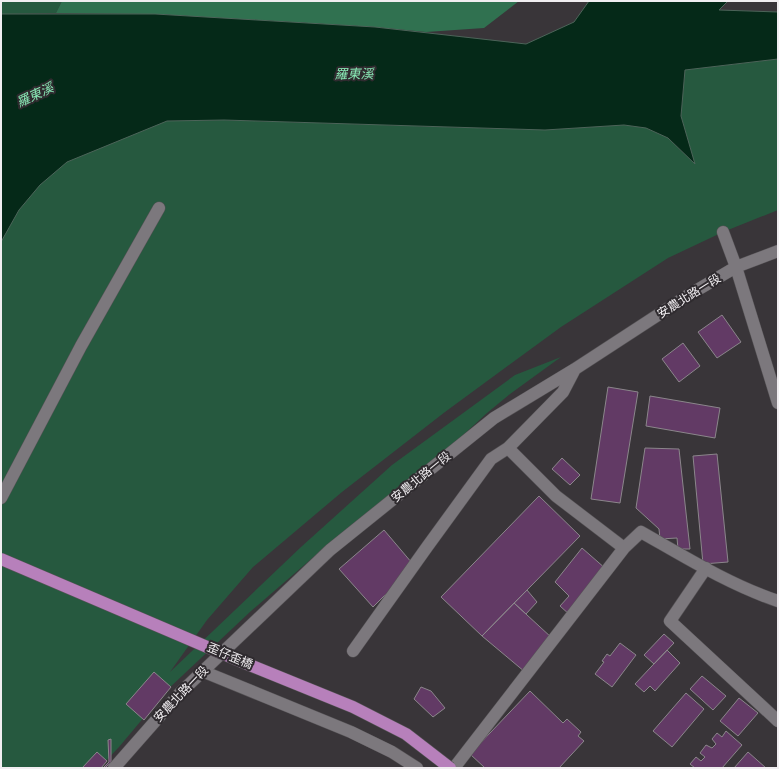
<svg xmlns="http://www.w3.org/2000/svg" width="779" height="769" viewBox="0 0 779 769" font-family="'Public Sans','Noto Sans TC',sans-serif">
  <rect width="100%" height="100%" fill="#393539"/>
  <path fill="#26593f" d="M1 1H62L56 13 1 14Z
    M778 59V210L723 232 668 258 561 327 445 412 342 492 253 567 207 620 170 672 301 547 392 465 515 375 561 357 510 394 487 413 434 462 332 541 251 611 166 691 119 747 99 768H1V213L41 164 167 121 224 120 545 130 623 125 646 128 668 138 694 163 681 116 685 70Z"/>
  <path fill="#307150" d="M62 1H519L484 28 426 32 375 27 155 14 56 13Z"/>
  <path fill="#052918" stroke="#4c6459" d="M589 1H728L719 10 778 12V59L685 70 681 116 695 164 668 138 646 128 624 125 545 130 224 120 167 121 67 162 40 185 19 210 1 242V14H155L375 27 526 44 574 22Z"/>
  <path fill="#623a65" stroke="#8b868b" d="M722 315 741 342 717 358 698 332Z
    M683 343 700 366 679 382 662 359Z
    M608 387 638 392 620 503 591 499Z
    M650 396 720 408 715 438 646 426Z
    M645 448 679 449 690 549H678L677 538 660 539 659 529 636 508Z
    M717 454 728 562 703 564 693 456Z
    M562 458 580 475 570 485 552 469Z
    M539 496 580 536 482 636 441 597Z
    M384 530 412 563 400 580 373 607 339 569Z
    M582 548 606 569 570 615 560 606 569 596 555 582Z
    M527 590 537 602 526 614 514 603Z
    M514 603 552 638 525 672 482 636Z
    M664 634 674 643 654 664 644 655Z
    M620 643 636 655 612 687 595 674 604 662 602 661 607 654 610 656Z
    M667 650 680 663 655 691 650 686 644 692 635 684Z
    M154 672 171 687 144 720 126 704Z
    M702 676 726 696 713 710 690 689Z
    M421 687 431 691 445 708 433 717 414 699Z
    M530 691 563 723 567 719 581 732 578 736 584 741 559 768H485L470 754Z
    M686 693 704 709 672 747 653 731Z
    M739 698 758 713 738 736 720 721Z
    M726 731 742 745 722 768H695L690 764 696 757 701 761 705 757 700 753 706 745 712 748 716 744 712 739 717 733 722 737Z
    M111 739V762L105 768H103L109 762 108 740Z
    M97 752 107 761 101 768H82Z
    M748 752 766 768H734Z"/>
  <g fill="none" stroke-linecap="round" stroke-linejoin="round">
    <defs>
      <path id="minor" d="M723 232 736 267 778 403
        M508 448 556 496 624 548 641 532C685 557 730 585 778 601
        M1 498 81 346 159 208
        M706 568 670 621 778 721
        M353 651 427 547 491 459 508 448 563 392 575 369
        M202 671 351 732 392 752 417 768
        M114 768 180 693 330 550 494 418 575 369 687 296 736 267 778 251
        M454 768 624 548"/>
    </defs>
    <use href="#minor" stroke="#565356" stroke-width="13"/>
    <use href="#minor" stroke="#7c787d" stroke-width="12"/>
    <defs>
      <path id="major-bridge" d="M1 559 247 664 353 707 406 734 450 768"/>
    </defs>
    <use href="#major-bridge" stroke="#565356" stroke-width="13" stroke-linecap="butt"/>
    <use href="#major-bridge" stroke="#b780bb" stroke-width="12"/>
  </g>
  <g text-anchor="middle" dominant-baseline="central" stroke-width="4" stroke-linejoin="round" paint-order="stroke">
    <g font-size="12" fill="#f1eef1" stroke="#2f2b2f">
      <text transform="translate(689 296) rotate(-32)">安農北路一段</text>
      <text transform="translate(421 477) rotate(-39)">安農北路一段</text>
      <text transform="translate(230 656) rotate(23)">歪仔歪橋</text>
      <text transform="translate(181 694) rotate(-46)">安農北路一段</text>
    </g>
    <g font-size="13" font-style="italic" fill="#88e7b4" stroke="#2f2b2f">
      <text transform="translate(354 74) rotate(-1)">羅東溪</text>
      <text transform="translate(35 95) rotate(-25)">羅東溪</text>
    </g>
  </g>
  <rect width="779" height="769" fill="none" stroke="#f1eef1" stroke-width="4"/>
</svg>
